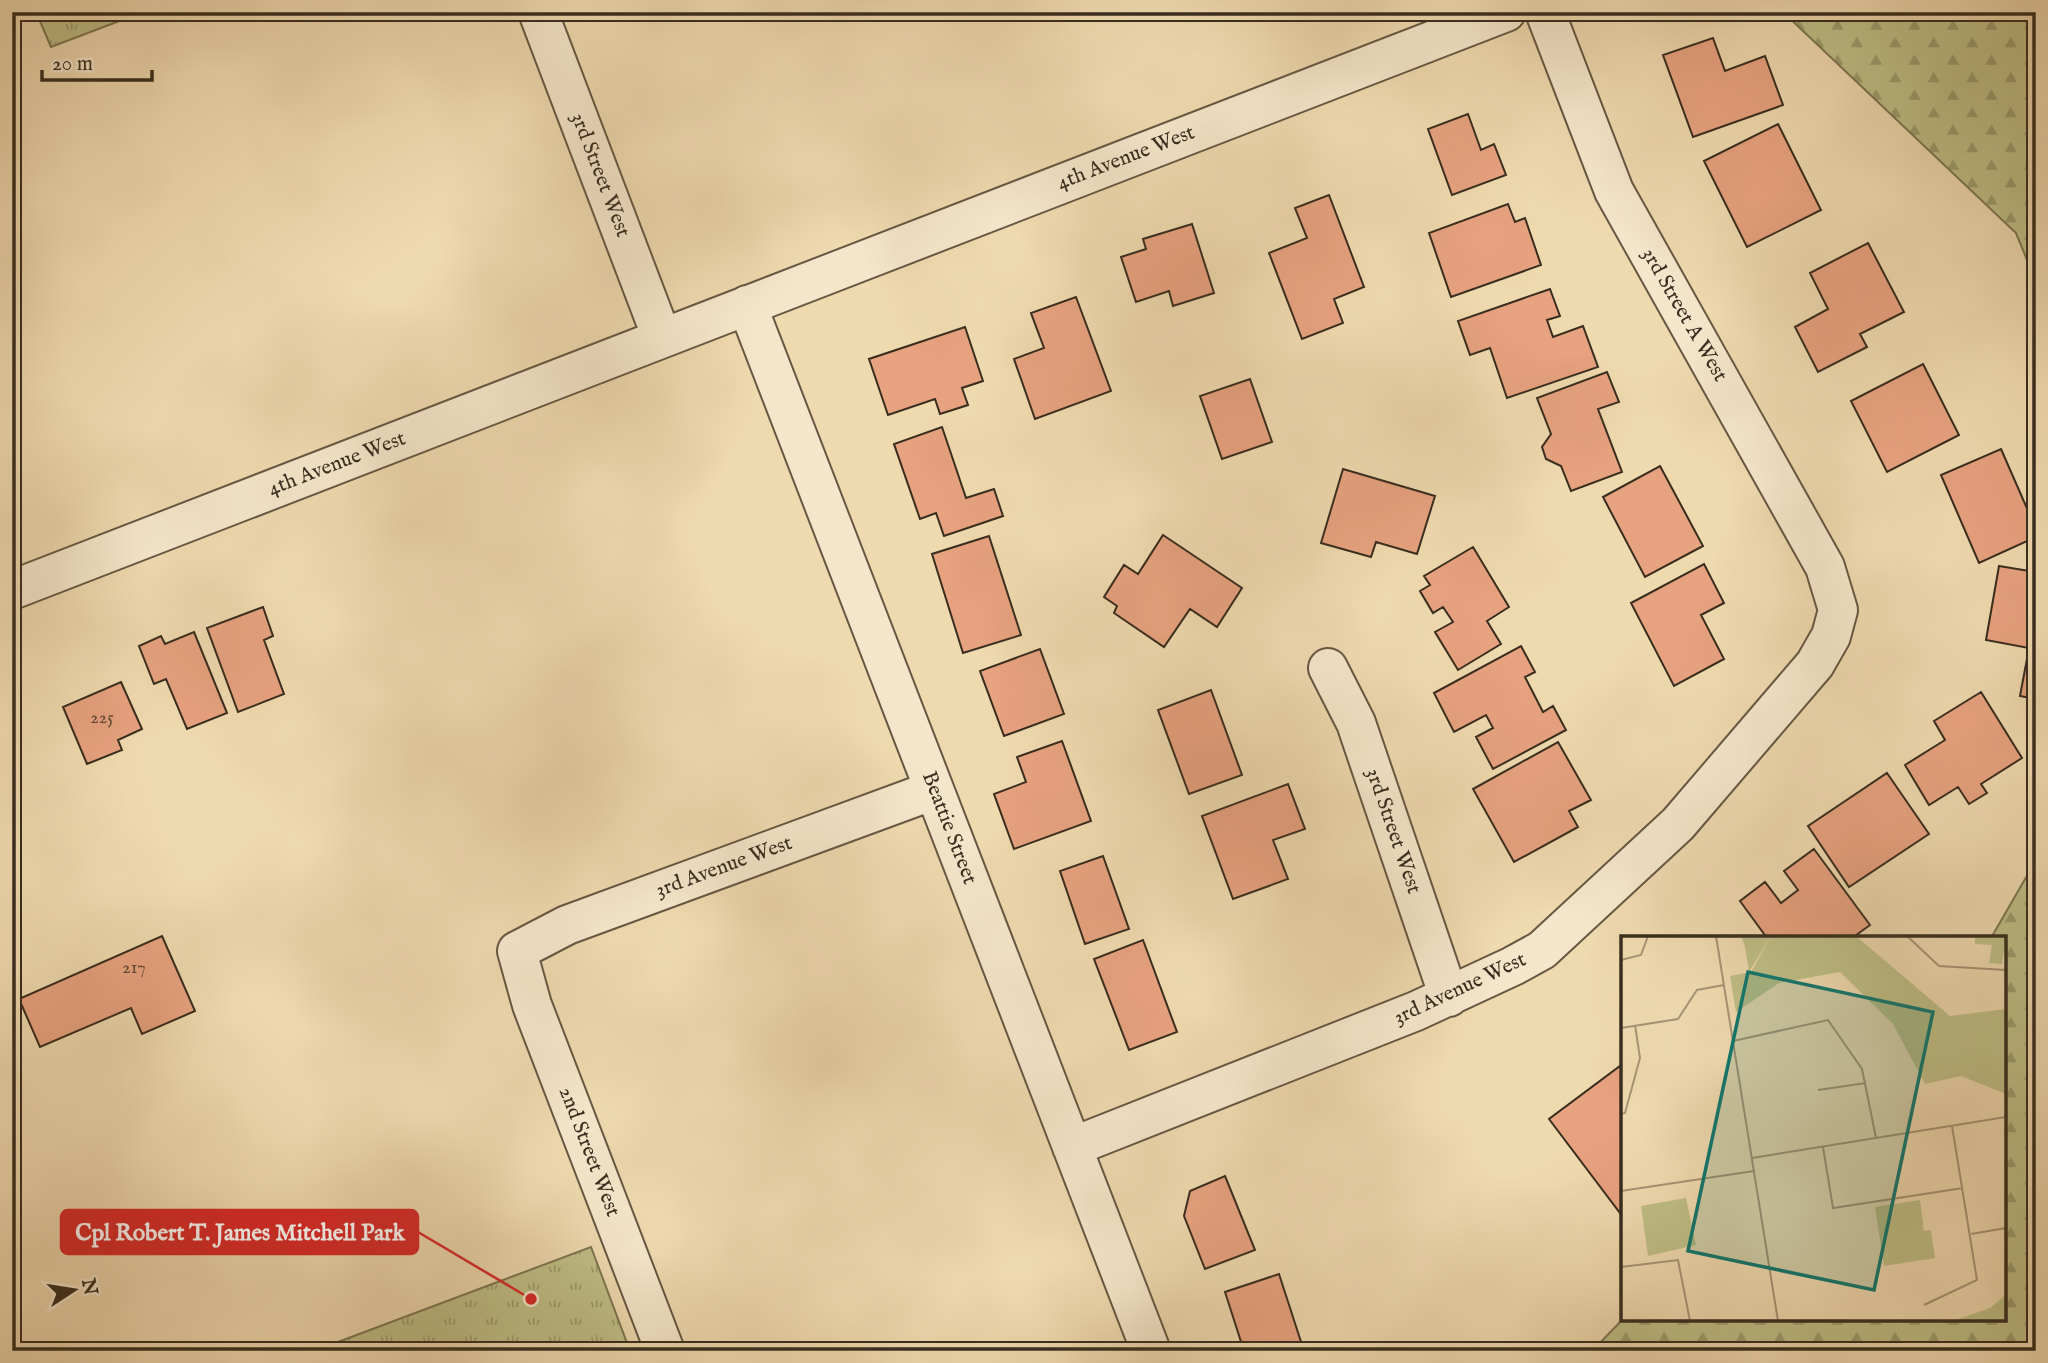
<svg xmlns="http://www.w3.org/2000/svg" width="2048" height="1363" viewBox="0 0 2048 1363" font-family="'IM FELL English',serif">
  <defs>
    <pattern id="forest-firs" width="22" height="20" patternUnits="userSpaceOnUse" patternTransform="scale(1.75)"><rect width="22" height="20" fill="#bfbe86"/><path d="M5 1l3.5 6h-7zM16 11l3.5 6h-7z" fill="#9c9b6d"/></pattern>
    <pattern id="park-tufts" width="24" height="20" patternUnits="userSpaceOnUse" patternTransform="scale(1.75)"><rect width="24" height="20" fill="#bfbe86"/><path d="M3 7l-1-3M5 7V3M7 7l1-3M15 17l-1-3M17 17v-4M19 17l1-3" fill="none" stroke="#9c9b6d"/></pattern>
  </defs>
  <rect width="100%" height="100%" fill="#efd9af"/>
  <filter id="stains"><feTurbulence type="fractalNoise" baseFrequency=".00286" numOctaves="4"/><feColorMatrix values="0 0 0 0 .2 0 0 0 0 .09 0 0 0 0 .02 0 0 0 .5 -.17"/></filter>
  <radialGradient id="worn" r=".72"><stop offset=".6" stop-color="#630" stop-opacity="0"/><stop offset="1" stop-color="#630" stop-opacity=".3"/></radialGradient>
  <path fill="url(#forest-firs)" stroke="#7c7652" stroke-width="2" d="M1783 12H2036V282L2016 233Z
    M2036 860V1351H1592L1623 1319H2004V938H1991Z"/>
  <path fill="url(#park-tufts)" stroke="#7c7652" stroke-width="2" d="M36 12H143L51 47Z
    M591 1247 630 1351H314Z"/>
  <path fill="#e7a27f" stroke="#382d1f" stroke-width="2" d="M1713 38 1725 71 1765 56 1783 105 1693 137 1663 55Z
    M1468 114 1481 150 1494 144 1506 175 1452 195 1428 129Z
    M1778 124 1821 210 1747 247 1704 161Z
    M1329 195 1364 287 1334 299 1343 323 1302 339 1269 253 1307 238 1295 208Z
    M1508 204 1515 222 1525 218 1541 265 1451 297 1429 233Z
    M1192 224 1214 293 1173 306 1169 291 1136 302 1121 257 1146 249 1143 239Z
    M1868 243 1904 312 1860 334 1867 347 1818 372 1795 327 1828 309 1810 273Z
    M1550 289 1560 316 1547 320 1553 337 1583 326 1598 367 1507 398 1490 348 1470 355 1458 321Z
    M1076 297 1111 391 1035 419 1014 359 1044 348 1031 313Z
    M965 327 983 381 962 388 968 405 940 414 935 399 888 415 869 359Z
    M1923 364 1959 435 1887 472 1851 401Z
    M1607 372 1619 402 1598 409 1622 472 1571 491 1561 466 1546 459 1542 447 1551 434 1537 398Z
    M1250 379 1272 442 1222 459 1200 396Z
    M942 427 966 498 994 489 1003 516 944 536 936 513 920 519 894 444Z
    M2001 449 2036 529V537L1979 563 1941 475Z
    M1660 466 1703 546 1645 577 1603 497Z
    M1343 469 1435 496 1417 554 1376 542 1371 557 1321 543Z
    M1163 535 1242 588 1217 627 1190 609 1164 647 1114 613 1117 606 1104 597 1124 565 1138 574Z
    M989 536 1021 635 963 653 932 554Z
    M1473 547 1509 607 1487 621 1501 644 1458 670 1435 632 1453 622 1443 607 1433 613 1420 591 1430 585 1424 576Z
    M1704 564 1724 603 1701 615 1724 659 1674 686 1631 603Z
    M1999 566 2036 572V699L2020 696 2029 648 1986 640Z
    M263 607 273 636 264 640 284 694 238 712 207 628Z
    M194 632 227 713 187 729 166 679 154 684 139 646 161 636 165 644Z
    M1521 646 1535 672 1525 677 1543 712 1553 706 1566 730 1493 769 1476 737 1493 728 1486 715 1454 732 1434 693Z
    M1040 649 1064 714 1004 736 980 671Z
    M121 682 142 729 118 740 122 750 87 764 63 707Z
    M1211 690 1242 775 1189 794 1158 710Z
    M1981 692 2022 758 1981 784 1987 793 1969 804 1958 787 1929 805 1905 765 1945 740 1934 721Z
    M1062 741 1091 821 1014 849 994 794 1026 782 1017 757Z
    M1558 742 1591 800 1569 811 1578 827 1514 862 1473 789Z
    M1887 773 1929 834 1849 887 1808 826Z
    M1288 784 1305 829 1273 840 1288 879 1233 899 1202 816Z
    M1814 849 1870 925 1852 938H1767L1740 901 1765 882 1781 903 1798 890 1784 871Z
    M1103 856 1129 929 1085 944 1060 871Z
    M162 936 195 1011 142 1034 131 1008 40 1047 19 999Z
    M1143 940 1177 1032 1129 1050 1094 959Z
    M1620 1066 1623 1070V1217L1549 1119Z
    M1225 1176 1255 1250 1205 1269 1184 1216 1190 1191Z
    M1279 1274 1304 1351H1244L1225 1292Z"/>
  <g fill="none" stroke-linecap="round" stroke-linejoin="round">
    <defs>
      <path id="minor" d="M538 12 662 338
        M747 305 1151 1351
        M12 590 1506 12
        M1328 668 1356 723 1449 997
        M1072 1147 1416 1011 1513 966 1542 950 1678 824 1815 664 1831 636 1838 610 1825 567 1614 191 1545 12
        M665 1351 532 1005 517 951 567 925 934 790"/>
    </defs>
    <use href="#minor" stroke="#665843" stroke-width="42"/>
    <use href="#minor" stroke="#f5e6cb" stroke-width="38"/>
  </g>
  <g text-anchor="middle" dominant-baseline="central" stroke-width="7" stroke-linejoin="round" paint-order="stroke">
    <g font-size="18" fill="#644a37">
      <text x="102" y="718">225</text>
      <text x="134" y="968">217</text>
    </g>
    <g font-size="21" fill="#382d1f" stroke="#f5e6cb">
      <text transform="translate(1126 158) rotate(-21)">4th Avenue West</text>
      <text transform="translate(600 175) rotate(69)">3rd Street West</text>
      <text transform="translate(1684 315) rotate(60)">3rd Street A West</text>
      <text transform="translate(337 464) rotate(-21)">4th Avenue West</text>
      <text transform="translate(949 828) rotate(69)">Beattie Street</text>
      <text transform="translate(1393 831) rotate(71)">3rd Street West</text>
      <text transform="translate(724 867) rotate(-20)">3rd Avenue West</text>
      <text transform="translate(1460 989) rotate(-25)">3rd Avenue West</text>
      <text transform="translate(589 1152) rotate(69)">2nd Street West</text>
    </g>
  </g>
  <g transform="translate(1621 936)">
    <rect width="385" height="385" fill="#efd9af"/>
    <path d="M120 0H150L128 36 124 11ZM354 0H385L381 28 368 27 371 9 354 8Z" fill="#bfbe86"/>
    <path d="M150 0H235L329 80 385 73V158L340 140 304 148 272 88 219 36 158 47 115 76 109 40 130 36ZM385 359V385H332L369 372Z" fill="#bfbe86"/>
    <path d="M65 262 75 309 27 320 20 270ZM299 264 303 295 310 294 314 322 263 330 254 271Z" fill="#bfbe86"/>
    <path fill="none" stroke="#a69475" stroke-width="2" d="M95 0 157 385M286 0 318 30 385 34M0 24 20 19 27 0M0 92 57 83 76 54 103 49M112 105 207 84 241 133 255 202M197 154 245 147M0 178 4 177 19 122 14 89M202 211 212 272 342 252M131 222 385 181M0 255 133 235M350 298 385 292M0 331 57 324 69 385M303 369 356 344 331 190"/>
    <path fill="#0f766e" fill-opacity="0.15" stroke="#0f766e" stroke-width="3.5" d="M127 36 312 76 253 354 67 315Z"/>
    <rect width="385" height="385" fill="none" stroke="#382d1f" stroke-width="3.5"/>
  </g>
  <path fill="none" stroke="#d62828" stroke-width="2.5" d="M531 1299L418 1232"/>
  <circle fill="#d62828" stroke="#f5e6cb" stroke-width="2.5" cx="531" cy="1299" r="7"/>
  <rect fill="#d62828" stroke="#d62828" stroke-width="2.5" x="61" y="1210" width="357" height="44" rx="7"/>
  <g font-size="23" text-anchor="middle" font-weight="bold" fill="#fff">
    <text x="240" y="1240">Cpl Robert T. James Mitchell Park</text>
  </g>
  <rect width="2048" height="1363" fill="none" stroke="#efd9af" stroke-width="42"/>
  <rect x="14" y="14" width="2020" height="1335" fill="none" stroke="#382d1f" stroke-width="3.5"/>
  <rect x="21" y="21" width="2006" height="1321" fill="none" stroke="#382d1f" stroke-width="2"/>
  <g transform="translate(74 1290) rotate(78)" stroke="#f5e6cb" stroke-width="5" paint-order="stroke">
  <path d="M0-5L12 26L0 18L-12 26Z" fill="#382d1f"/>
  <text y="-10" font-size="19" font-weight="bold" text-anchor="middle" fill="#382d1f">N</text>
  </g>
  <path d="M42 70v10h110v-10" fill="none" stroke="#382d1f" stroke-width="3.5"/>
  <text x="52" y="70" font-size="21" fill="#382d1f" stroke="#f5e6cb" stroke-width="5" paint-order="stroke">20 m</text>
  <rect width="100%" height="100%" filter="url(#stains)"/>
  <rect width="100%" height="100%" fill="url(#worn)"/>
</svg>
